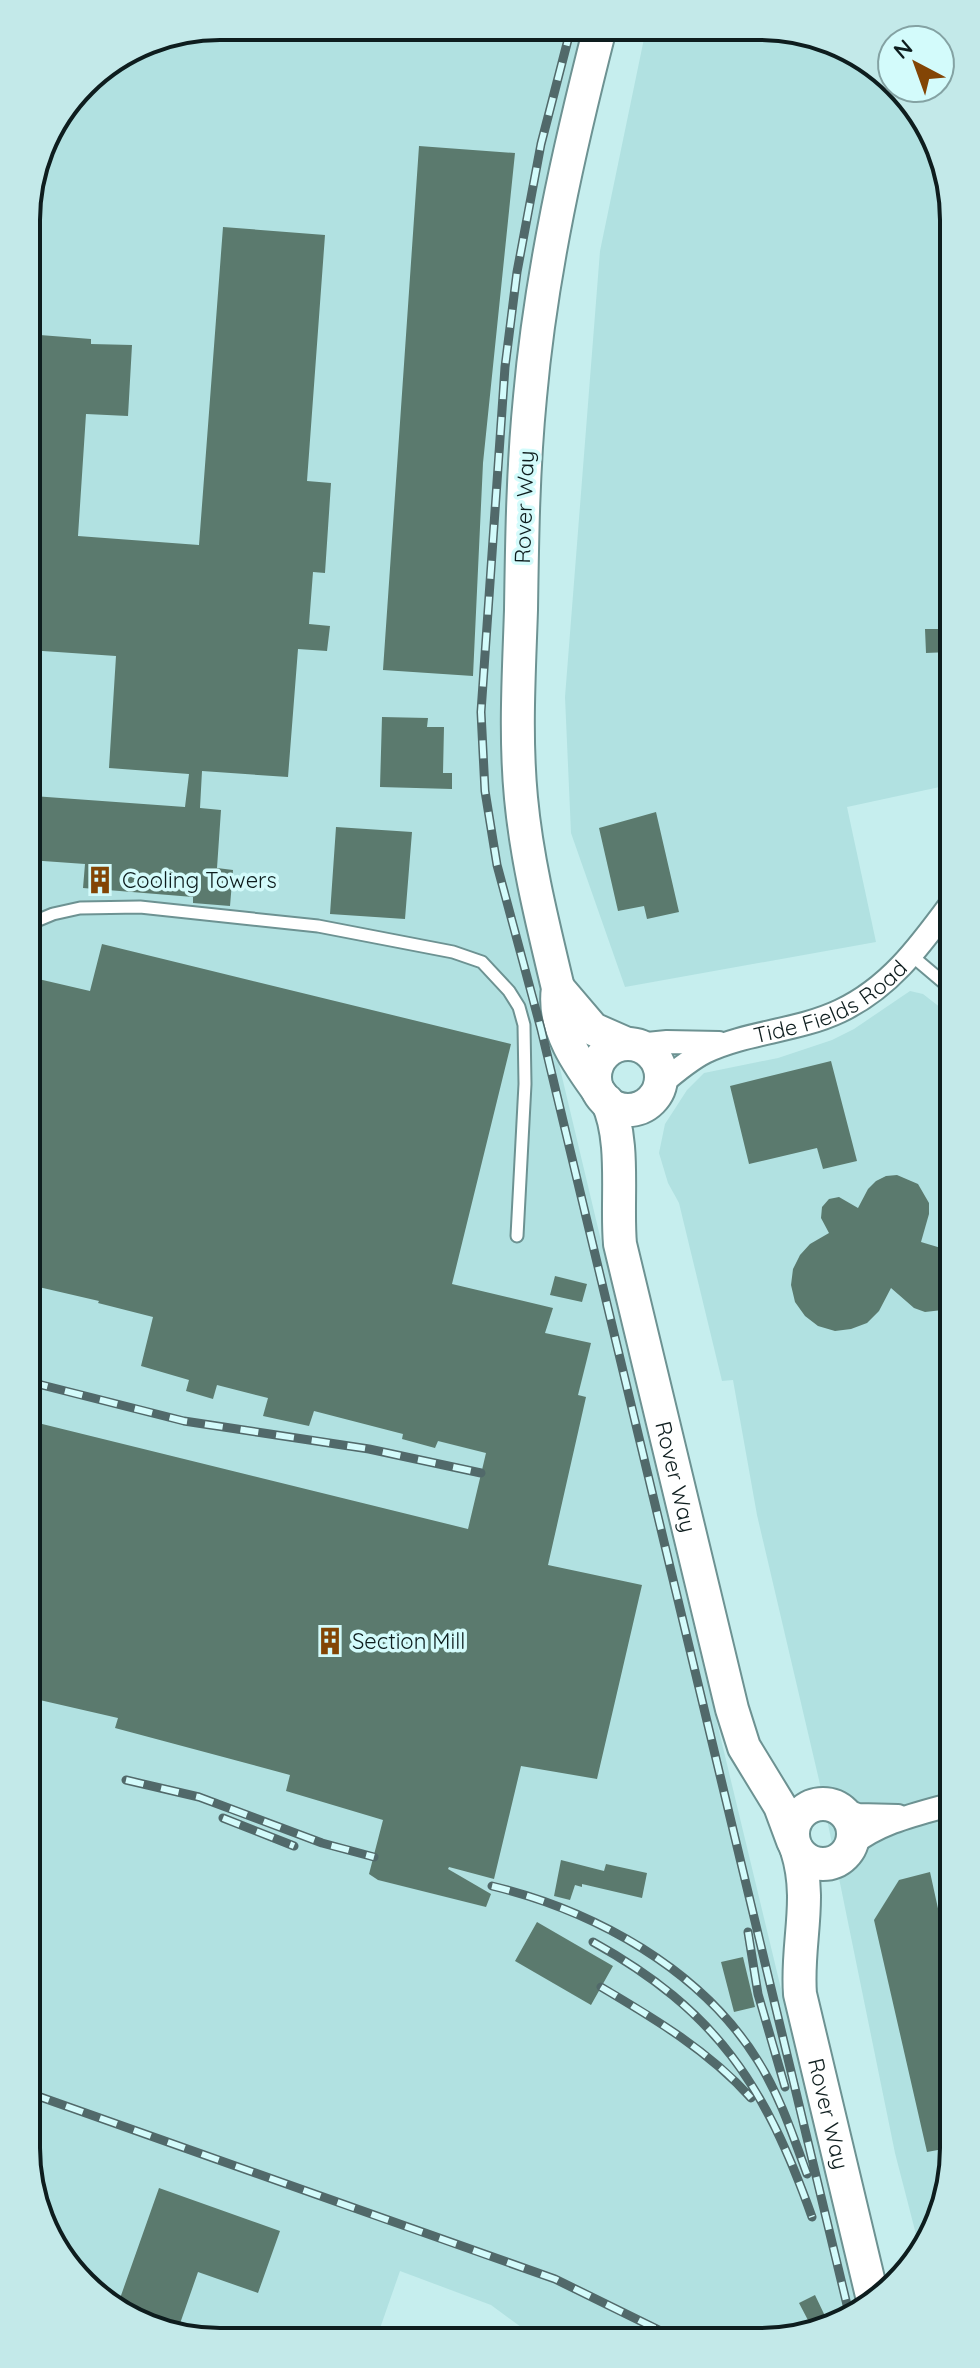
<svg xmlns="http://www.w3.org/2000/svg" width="980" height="2368" viewBox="0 0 980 2368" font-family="Quicksand,sans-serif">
  <rect width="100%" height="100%" fill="#c6eeee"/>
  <path fill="#b1e1e1" d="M220 26 583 28 550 173 512 426 505 586 503 798 507 835 533 955 598 1228 859 2313 810 2336 515 2337 521 2327 491 2305 400 2271 377 2337 183 2338 83 2285 33 2198 26 207 46 135 92 74 146 41Z
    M646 29 797 30 892 80V88H900L948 170 949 785 847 807 876 942 625 987 571 833 565 697 600 251Z
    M910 991 923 994 950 1015 954 2160 920 2250 895 2153 819 1780 757 1515 733 1380 722 1381 679 1203 668 1183 659 1153 665 1124 687 1090 704 1073 778 1058 832 1040 854 1029Z"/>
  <path fill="#5b7a6e" d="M419 146 515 153 483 463 473 676 383 670Z
    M223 227 325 235 307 481 331 483 325 573 313 572 309 624 330 626 327 651 298 649 288 777 202 771 200 808 221 810 217 868 233 870 230 906 193 903V897L83 888 85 864 29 860 33 796 185 807 189 774 109 768 116 656 28 650 27 334 91 339V344L132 345 128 416 86 414 78 536 199 545Z
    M925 629H948L949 652 926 653Z
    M382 717 428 718 427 727H444L443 773H452V789L380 787Z
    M656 812 679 912 647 919 644 906 618 911 599 828Z
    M336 827 412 832 405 919 330 914Z
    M102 944 511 1044 452 1284 553 1308 545 1333 591 1343 578 1395 586 1397 548 1565 642 1585 597 1779 521 1766 494 1879 449 1867 448 1869 491 1894 486 1907 378 1880 369 1874 383 1820 286 1791 290 1775 115 1728 118 1718 31 1698 30 1421 468 1529 486 1453 438 1441 435 1448 402 1439 403 1434 314 1411 309 1426 263 1416 268 1398 217 1385 213 1399 186 1391 189 1380 141 1366 153 1317 98 1303 99 1301 30 1285 29 1001 34 978 90 991Z
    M831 1061 857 1161 823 1169 817 1148 749 1164 730 1086Z
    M897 1175 918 1184 929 1203V1214L921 1242 951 1251V1309L925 1312 914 1308 891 1288 879 1311 867 1323 851 1329 835 1331 818 1326 805 1316 795 1302 791 1285 793 1269 800 1255 810 1244 829 1233 821 1218 822 1207 829 1199 839 1197 858 1208 868 1189 876 1181 886 1176Z
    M555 1276 587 1284 582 1302 550 1295Z
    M561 1860 604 1871 606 1864 647 1873 642 1898 582 1884V1887L575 1885 570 1900 554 1896Z
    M930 1872 953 1977 954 2147 927 2152 874 1920 899 1880Z
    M537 1922 613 1966 591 2005 515 1961Z
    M743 1957 755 2007 734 2012 721 1962Z
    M159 2188 280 2231 258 2293 198 2272 176 2335 118 2304Z
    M815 2295 825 2316 810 2324 799 2303Z"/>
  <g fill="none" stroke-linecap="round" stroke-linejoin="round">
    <defs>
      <path id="lane" d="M29 924 53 914 80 908 140 907 318 926 453 952 482 962 509 991 519 1007 524 1025 525 1084 517 1236
        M911 955 950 988
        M947 1857 953 1883"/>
      <g id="street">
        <path d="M637 1045 667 1042 719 1043"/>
        <path id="s1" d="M660 1085C674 1073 689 1060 705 1052 747 1032 798 1031 840 1011 889 988 919 947 950 905"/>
        <path d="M840 1809 858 1815 898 1816"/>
        <path d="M850 1846C879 1822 917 1814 953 1804"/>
      </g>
      <g id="secondary">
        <path d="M600 28C569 149 541 273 530 397 523 468 522 539 521 610 519 672 515 735 521 798 527 862 543 925 558 988 552 1028 579 1065 602 1096"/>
        <path d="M558 988 593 1029 627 1044"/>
        <circle cx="628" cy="1077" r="33"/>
        <path id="s2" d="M607 1101C626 1140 616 1201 620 1244L732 1709 744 1747 780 1806 793 1841"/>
        <circle cx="823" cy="1834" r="30"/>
        <path id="s3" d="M797 1850C813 1900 796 1944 800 1994L874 2304"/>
      </g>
    </defs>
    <use href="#lane" stroke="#6d9292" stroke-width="15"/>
    <use href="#street" stroke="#6d9292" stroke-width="26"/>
    <use href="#secondary" stroke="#6d9292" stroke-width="36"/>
    <use href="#lane" stroke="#fff" stroke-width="11"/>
    <use href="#street" stroke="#fff" stroke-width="22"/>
    <use href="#secondary" stroke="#fff" stroke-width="32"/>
    <defs>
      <path id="rail" d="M571 28 541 144 517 272 505 367 481 712 485 791 497 865 541 1029 848 2309
        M30 1382 184 1421 369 1449 481 1473
        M126 1780 199 1797 322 1843 374 1857
        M223 1818 294 1846
        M492 1886C595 1911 701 1969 758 2061 780 2096 793 2136 807 2174
        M748 1932 758 1994 785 2087
        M593 1942C717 2011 765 2085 812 2217
        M601 1987C655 2019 709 2051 751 2098
        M32 2094 555 2279 671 2336"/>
    </defs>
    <use href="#rail" stroke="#51696a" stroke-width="9"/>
    <use href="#rail" stroke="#d3fbfb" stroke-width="6" stroke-dasharray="18" stroke-linecap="butt"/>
  </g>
  <defs>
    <symbol id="building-bare" viewBox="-9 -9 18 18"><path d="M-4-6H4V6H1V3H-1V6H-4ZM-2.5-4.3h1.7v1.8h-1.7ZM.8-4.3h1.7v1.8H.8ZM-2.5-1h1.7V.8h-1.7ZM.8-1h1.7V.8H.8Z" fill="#834505" stroke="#d3fbfb" stroke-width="2.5" paint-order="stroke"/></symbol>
  </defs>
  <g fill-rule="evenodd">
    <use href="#building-bare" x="80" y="860" width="40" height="40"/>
    <use href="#building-bare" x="310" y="1621" width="40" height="40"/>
  </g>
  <g text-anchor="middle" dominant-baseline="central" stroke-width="7" stroke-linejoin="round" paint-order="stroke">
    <g font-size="22" fill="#0e1d1e" stroke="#d3fbfb">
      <text transform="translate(524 507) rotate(-88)">Rover Way</text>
      <text stroke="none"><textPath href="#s1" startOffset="192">Tide Fields Road</textPath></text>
      <text stroke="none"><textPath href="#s2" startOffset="384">Rover Way</textPath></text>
      <text stroke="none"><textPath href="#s3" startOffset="268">Rover Way</textPath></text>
    </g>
    <g font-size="22" fill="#0e1d1e" stroke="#d3fbfb" text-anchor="start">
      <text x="122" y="880">Cooling Towers</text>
      <text x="352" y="1641">Section Mill</text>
    </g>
  </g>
  <path d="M0 0H980V2368H0ZM220 40H760A180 180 0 0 1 940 220V2148A180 180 0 0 1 760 2328H220A180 180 0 0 1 40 2148V220A180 180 0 0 1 220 40Z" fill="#c3e9e9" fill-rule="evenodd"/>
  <path fill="none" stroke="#0e1d1e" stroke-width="4" d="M220 40H760A180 180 0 0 1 940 220V2148A180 180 0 0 1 760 2328H220A180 180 0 0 1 40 2148V220A180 180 0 0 1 220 40Z"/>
  <g transform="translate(916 64) rotate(319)"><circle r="38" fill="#d3fbfb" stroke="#84a2a3" stroke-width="2"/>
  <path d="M0-6L14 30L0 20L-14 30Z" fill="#834505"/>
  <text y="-12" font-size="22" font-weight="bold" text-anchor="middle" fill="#0e1d1e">N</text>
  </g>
</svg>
